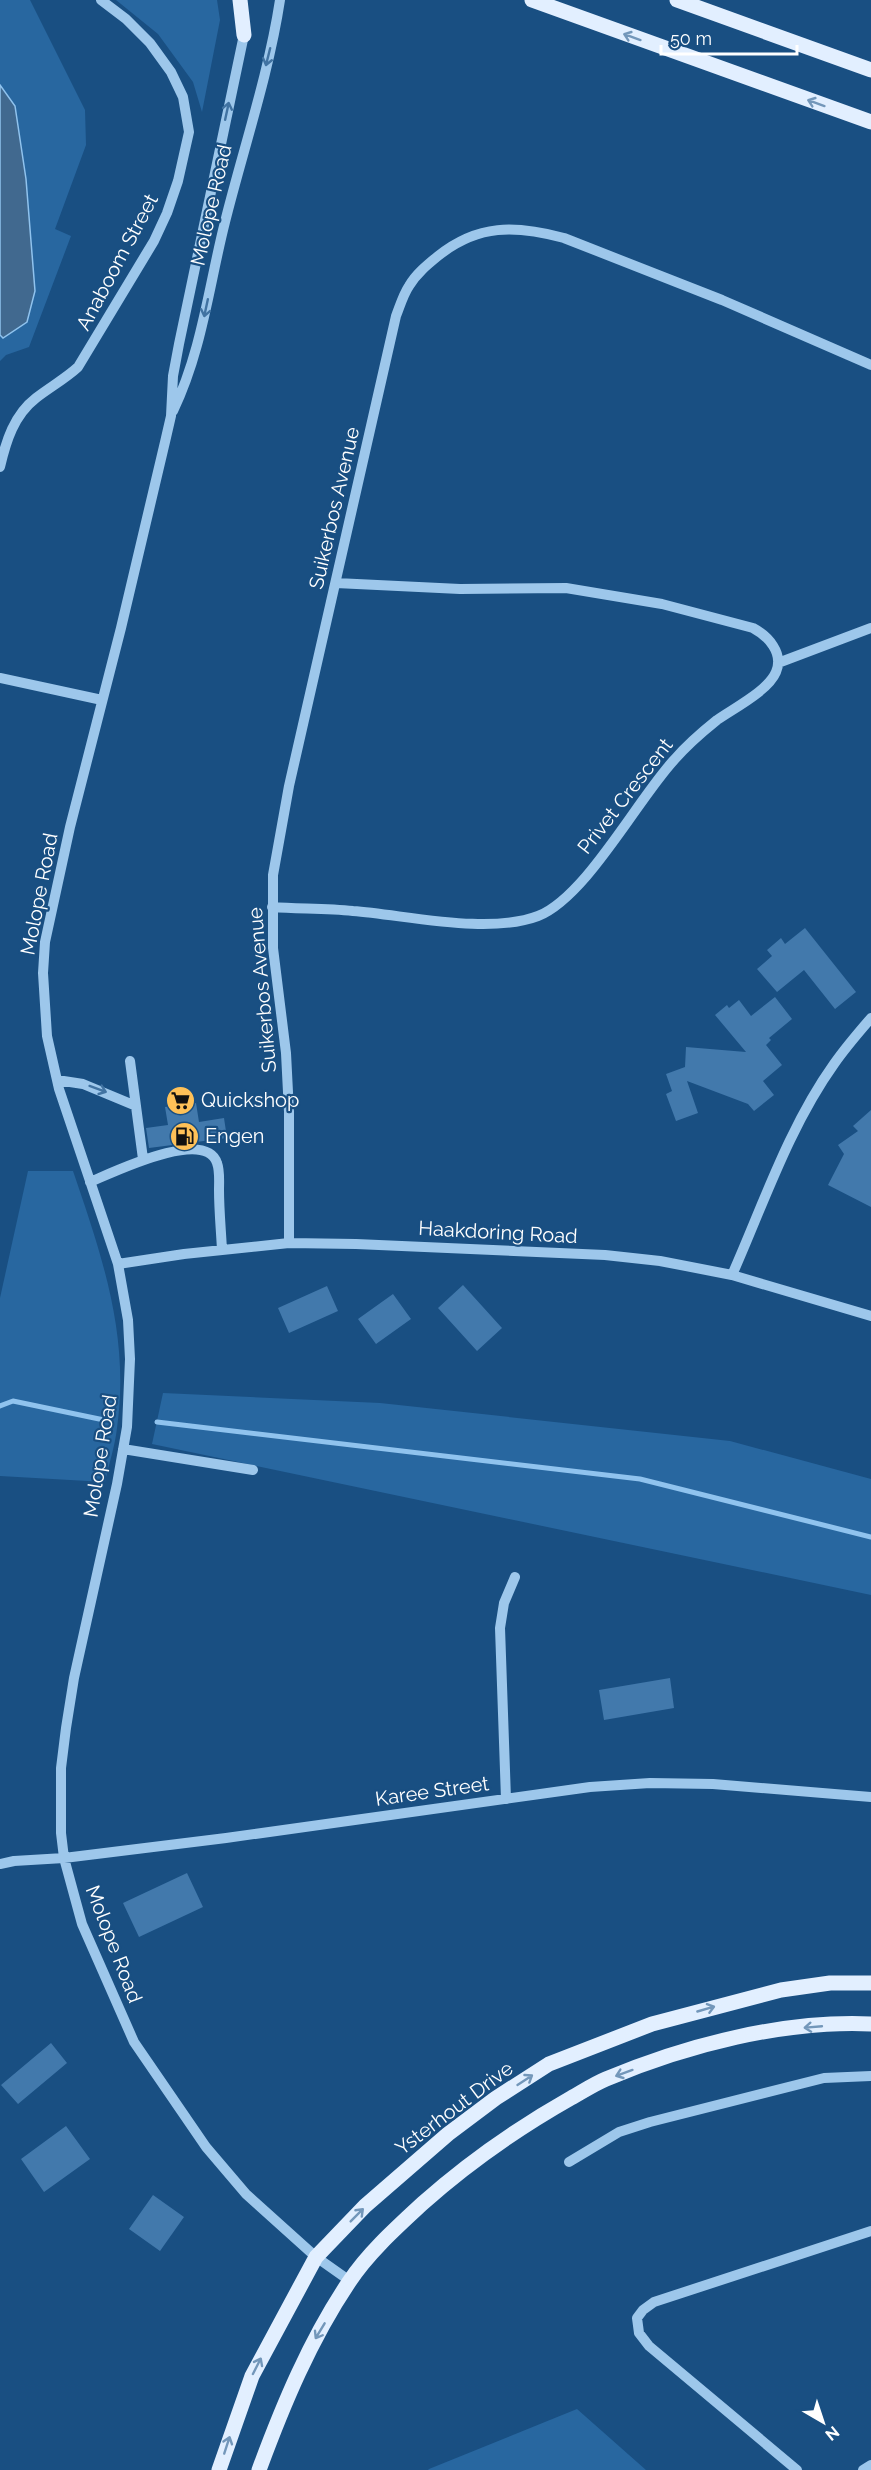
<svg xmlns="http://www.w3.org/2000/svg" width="871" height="2470" viewBox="0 0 871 2470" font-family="Raleway,sans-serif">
  <rect width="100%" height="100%" fill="#194f82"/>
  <path fill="#2867a0" d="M0 0H30L85 110 86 145 55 229 71 236 29 347 6 355 0 361Z
    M116 0H217L220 20 202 112 193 82 158 34Z
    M28 1171H73C102 1256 130 1336 117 1428 115 1446 109 1464 105 1482L0 1476V1298Z
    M163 1393 380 1403 730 1441 871 1479V1595L152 1444Z
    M577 2409 646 2470H428L429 2469Z"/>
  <path fill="#41698f" stroke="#90c3ee" stroke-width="1.5" d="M0 85 15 106 26 179 35 291 27 322 3 338 0 335Z"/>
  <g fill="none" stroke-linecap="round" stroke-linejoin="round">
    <path stroke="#90c3ee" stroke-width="5" d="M0 1406 13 1401 104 1420
      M157 1422 640 1479 871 1537"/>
  </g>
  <path fill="#4279ac" d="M805 928 856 992 835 1009 804 970 777 992 757 969 772 956 767 950 781 938 785 944Z
    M775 997 792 1019 769 1038 771 1040 766 1045 782 1065 763 1081 774 1095 754 1111 748 1104 687 1081 698 1113 676 1121 666 1094 672 1091 666 1074 685 1067 686 1047 746 1052 715 1015 727 1005 729 1008 739 1000 751 1016Z
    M196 1103 199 1122 224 1118 227 1138 149 1148 146 1128 168 1125 165 1107Z
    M871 1110V1207L828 1185 844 1154 838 1145 858 1131 853 1126Z
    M463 1285 502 1328 477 1351 438 1308Z
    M327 1286 338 1311 289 1333 278 1308Z
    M393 1294 411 1319 376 1344 358 1319Z
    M670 1678 674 1708 604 1720 599 1690Z
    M187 1873 203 1907 139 1937 123 1903Z
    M51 2043 67 2063 18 2104 1 2085Z
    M66 2126 90 2159 44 2192 21 2159Z
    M153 2195 184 2217 160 2251 129 2229Z"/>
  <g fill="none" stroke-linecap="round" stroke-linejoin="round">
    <path stroke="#9dc7eb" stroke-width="10" d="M245 30 179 344 173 376 171 416 165 442 121 628 70 827 45 942 43 973 47 1036 59 1089 118 1264 128 1320 130 1359 127 1427 117 1484 74 1678 66 1728 61 1768V1833L64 1858 82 1924 134 2042 206 2147 246 2194 316 2257 350 2281
      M173 411C202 351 209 285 225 222 243 150 269 73 280 0
      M0 467C6 441 14 415 36 398 50 387 65 379 78 367L154 241 167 213 178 181 189 132 183 97 171 72 150 43 126 19 101 0
      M778 663 871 628
      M0 678 102 700
      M272 907C299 909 326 908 353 911 406 915 488 935 538 916 586 897 637 800 674 760 687 745 702 732 717 720 734 708 768 691 776 672 784 653 768 636 753 628L662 604 566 588 460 589 336 583
      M130 1061 143 1159
      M57 1080 83 1084 136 1106
      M90 1182C112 1173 205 1127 217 1163 220 1171 219 1181 219 1190 219 1210 221 1230 222 1250
      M289 1243V1112L286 1053 273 948V875L289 786 396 316C400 306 403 295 409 286 416 274 427 265 438 256 478 224 515 225 564 238L722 300 871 365
      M118 1264 184 1254 289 1243 356 1244 605 1255 660 1261 732 1275 871 1316
      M732 1275C763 1205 789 1127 834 1064 845 1048 858 1033 871 1018
      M123 1449 253 1470
      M506 1799 500 1628 504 1603 515 1577
      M0 1864 14 1861 64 1858 226 1838 590 1787 650 1783 713 1784 871 1797
      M569 2162 619 2132 650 2122 824 2078 871 2076
      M797 2470 649 2346 639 2333 637 2318 643 2310 654 2302 871 2231
      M863 2470 871 2465"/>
    <path stroke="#e2efff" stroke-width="15" d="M240 0 244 35
      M532 0 871 122
      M677 0 871 70
      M219 2470 252 2376 316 2257 365 2206 448 2134 496 2098 549 2064 652 2024 781 1990 830 1983H871
      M259 2470C283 2405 310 2340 349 2282 368 2253 397 2227 423 2203 468 2163 518 2128 571 2098 582 2092 594 2084 606 2079 687 2045 784 2020 871 2024"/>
  </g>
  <defs><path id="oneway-shaft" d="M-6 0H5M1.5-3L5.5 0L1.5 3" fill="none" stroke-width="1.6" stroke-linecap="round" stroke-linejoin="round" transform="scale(1.5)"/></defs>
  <g stroke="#7397ba">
    <use href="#oneway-shaft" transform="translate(632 37) rotate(-160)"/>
    <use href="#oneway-shaft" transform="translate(816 103) rotate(-160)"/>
    <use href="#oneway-shaft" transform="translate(706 2009) rotate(-16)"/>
    <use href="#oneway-shaft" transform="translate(813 2027) rotate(175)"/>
    <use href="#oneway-shaft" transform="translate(624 2073) rotate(160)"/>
    <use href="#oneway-shaft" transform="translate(525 2080) rotate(-33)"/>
    <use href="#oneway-shaft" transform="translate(357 2215) rotate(-45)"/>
    <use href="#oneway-shaft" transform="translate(320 2331) rotate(121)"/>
    <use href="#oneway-shaft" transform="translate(257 2366) rotate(-63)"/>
    <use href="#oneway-shaft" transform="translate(227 2445) rotate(-72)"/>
  </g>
  <g stroke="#4173a2">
    <use href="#oneway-shaft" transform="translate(268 57) rotate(104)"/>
    <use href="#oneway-shaft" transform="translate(227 111) rotate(-78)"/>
    <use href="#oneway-shaft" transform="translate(206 308) rotate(102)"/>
    <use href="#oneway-shaft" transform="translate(98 1089) rotate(20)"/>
  </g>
  <defs>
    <symbol id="supermarket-disc" viewBox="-11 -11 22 22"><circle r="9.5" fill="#fec158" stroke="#194f82"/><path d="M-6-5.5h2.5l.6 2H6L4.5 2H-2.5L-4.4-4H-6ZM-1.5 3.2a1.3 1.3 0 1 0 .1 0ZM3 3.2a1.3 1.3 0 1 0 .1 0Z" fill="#111"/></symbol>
    <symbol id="fuel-disc" viewBox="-11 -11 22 22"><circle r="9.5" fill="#fec158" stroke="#194f82"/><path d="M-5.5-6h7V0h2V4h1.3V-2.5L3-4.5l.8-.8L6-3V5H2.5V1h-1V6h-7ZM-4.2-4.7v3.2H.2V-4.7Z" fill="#111"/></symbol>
  </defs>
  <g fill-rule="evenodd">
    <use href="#supermarket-disc" x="164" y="1084" width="33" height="33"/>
    <use href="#fuel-disc" x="168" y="1120" width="33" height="33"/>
  </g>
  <g text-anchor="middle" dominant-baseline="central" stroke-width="4.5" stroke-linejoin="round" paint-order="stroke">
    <g font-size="20" fill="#fff" stroke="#194f82">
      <text transform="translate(211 205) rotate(-77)">Molope Road</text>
      <text transform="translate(117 262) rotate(-62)">Anaboom Street</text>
      <text transform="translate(334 508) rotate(-77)">Suikerbos Avenue</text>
      <text transform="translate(625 796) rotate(-52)">Privet Crescent</text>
      <text transform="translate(39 894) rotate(-79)">Molope Road</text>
      <text transform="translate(262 990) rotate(-95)">Suikerbos Avenue</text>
      <text transform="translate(498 1232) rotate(3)">Haakdoring Road</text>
      <text transform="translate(100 1456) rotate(-81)">Molope Road</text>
      <text transform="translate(432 1791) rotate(-8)">Karee Street</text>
      <text transform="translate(114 1944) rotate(69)">Molope Road</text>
      <text transform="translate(454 2108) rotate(-37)">Ysterhout Drive</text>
    </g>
    <g font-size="20" fill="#fff" stroke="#194f82" text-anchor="start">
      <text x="201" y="1100">Quickshop</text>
      <text x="205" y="1136">Engen</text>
    </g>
  </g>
  <g transform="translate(823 2422) rotate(141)" stroke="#194f82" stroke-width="4.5" paint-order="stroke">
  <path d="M0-4.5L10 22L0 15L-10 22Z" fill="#ffffff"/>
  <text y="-9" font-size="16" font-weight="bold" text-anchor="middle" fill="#ffffff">N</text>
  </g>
  <path d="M661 45v9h136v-9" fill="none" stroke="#ffffff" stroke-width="3"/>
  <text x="670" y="45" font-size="18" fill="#ffffff" stroke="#194f82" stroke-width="4.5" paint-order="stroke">50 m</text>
</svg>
